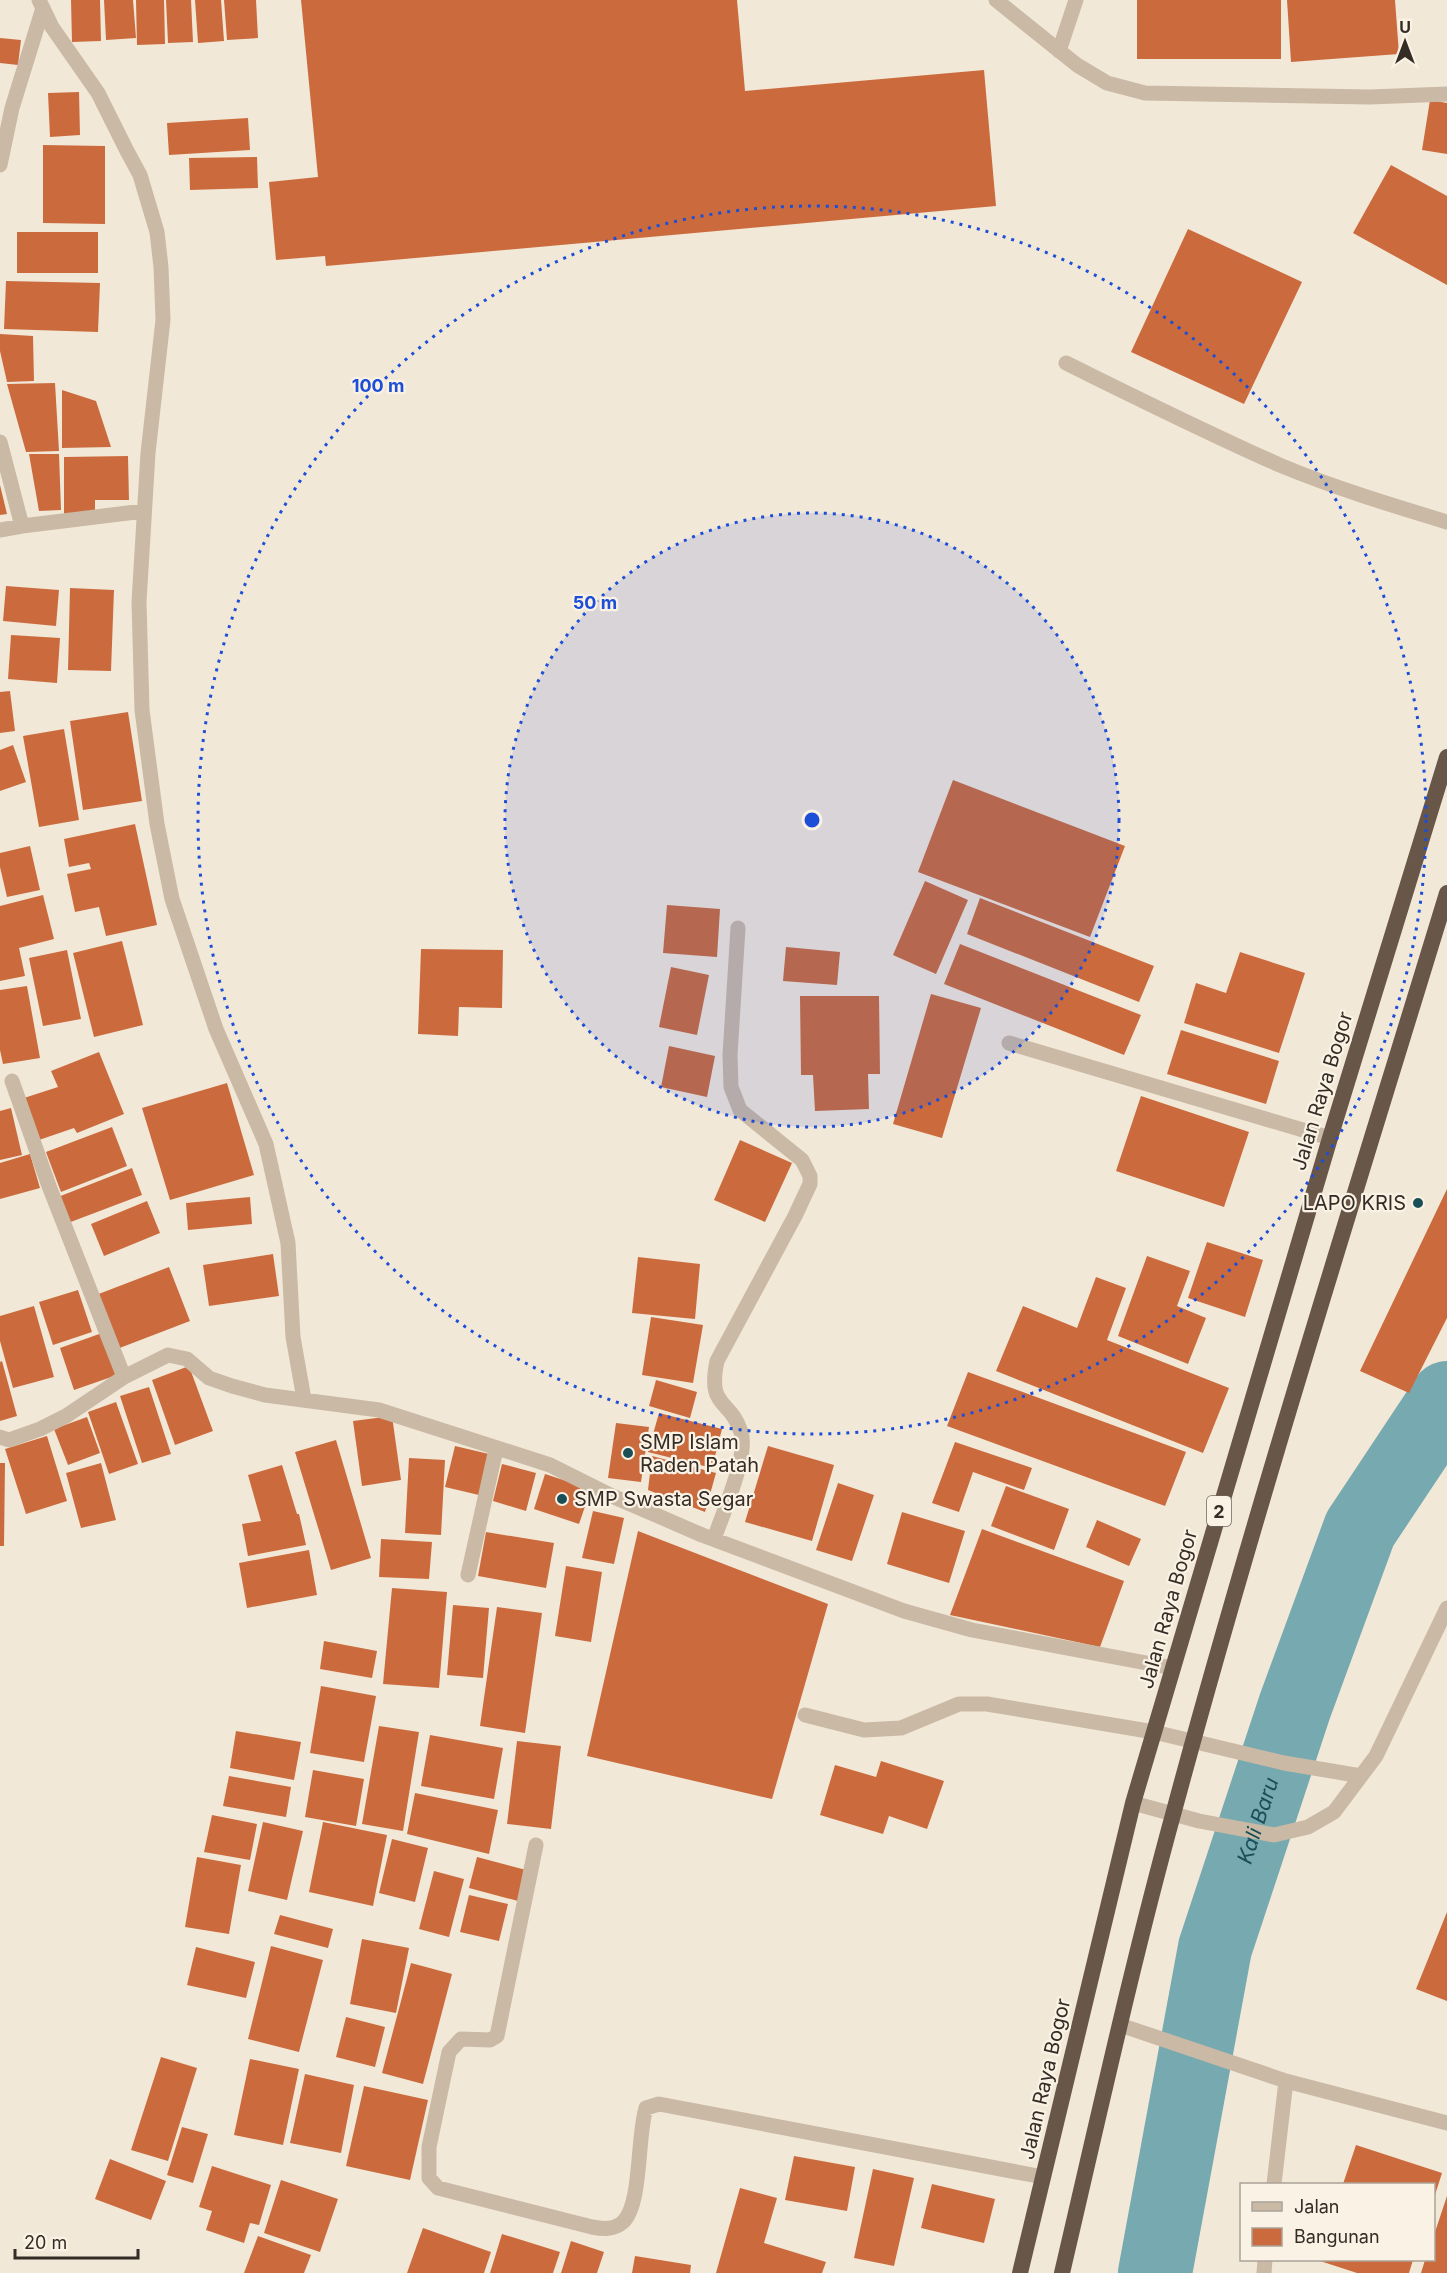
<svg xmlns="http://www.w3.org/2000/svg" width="1447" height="2273" viewBox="0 0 1447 2273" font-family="Inter,sans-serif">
  <rect width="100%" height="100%" fill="#f2e8d8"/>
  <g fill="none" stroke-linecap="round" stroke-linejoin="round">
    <path stroke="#76a9b0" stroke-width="74" id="s1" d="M1155 2273 1215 1948 1295 1706 1360 1529 1447 1398"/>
  </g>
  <path fill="#cb6b3d" d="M71 0H100L101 41 72 42Z
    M104 0H133L136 38 106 40Z
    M136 0H164L165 44 137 45Z
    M166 0H191L193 42 168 43Z
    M195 0H221L224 41 198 43Z
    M224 0H256L258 38 227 40Z
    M301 0H737L745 91 984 70 996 206 326 266 325 256 276 260 269 182 318 177Z
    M1137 0H1281V59H1137Z
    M1287 0H1395L1399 54 1291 62Z
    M0 38 21 40 18 65 0 63Z
    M79 92 80 135 50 137 48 93Z
    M1430 100 1447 103V154L1422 150Z
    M248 118 250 150 169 155 167 123Z
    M43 145 105 146V224L43 223Z
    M257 157 258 188 190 190 189 158Z
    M1391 165 1447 196V285L1353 233Z
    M1188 229 1302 282 1244 404 1131 352Z
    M17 232H98V273H17Z
    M6 281 100 283 98 332 4 329Z
    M0 334 33 336 34 381 7 382 0 351Z
    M55 383 59 451 26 452 7 384Z
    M62 390 96 401 111 447 62 448Z
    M29 454H59L61 510 39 511Z
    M128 456 129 500H95V514H64V457Z
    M0 485 7 514 0 515Z
    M6 586 59 590 56 626 3 621Z
    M70 588 114 590 111 671 68 670Z
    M11 635 60 638 57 683 8 679Z
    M10 691 15 731 0 733V692Z
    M128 712 142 801 83 810 70 721Z
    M64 729 79 820 39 827 23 736Z
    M13 745 26 782 0 791V750Z
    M953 780 1125 846 1090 937 918 872Z
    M135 824 157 925 106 936 99 907 75 912 67 874 91 869 89 863 69 867 64 839Z
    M30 846 40 890 7 897 0 867V853Z
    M925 881 968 900 936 974 893 955Z
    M43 895 54 939 19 948 25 976 0 981V906Z
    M980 898 1154 966 1139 1002 967 934Z
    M667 905 720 909 717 957 663 953Z
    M122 941 143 1025 94 1037 73 953Z
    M960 944 1141 1015 1124 1055 944 984Z
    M786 947 840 952 837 985 783 981Z
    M421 949 503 950 502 1008 459 1007 458 1036 418 1034Z
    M67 950 81 1019 43 1026 29 958Z
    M1240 952 1305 973 1279 1053 1184 1023 1196 983 1226 993Z
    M671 967 709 975 697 1035 659 1027Z
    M27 986 40 1058 3 1064 0 1050V990Z
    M931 994 981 1008 942 1138 893 1124Z
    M800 996H879L880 1074H868L869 1109 815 1111 813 1075H801Z
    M1181 1030 1279 1061 1266 1104 1167 1074Z
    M669 1046 715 1056 707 1097 661 1087Z
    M99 1052 124 1114 77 1133 74 1128 39 1140 24 1098 58 1087 51 1071Z
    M227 1083 254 1175 170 1200 142 1108Z
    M1141 1096 1249 1132 1224 1207 1116 1171Z
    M11 1108 22 1155 0 1160V1111Z
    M112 1127 127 1166 61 1192 46 1152Z
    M740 1140 792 1163 765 1222 714 1200Z
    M30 1154 40 1188 0 1199V1163Z
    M132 1168 142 1195 68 1223 58 1197Z
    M1447 1189V1318L1409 1393 1360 1371Z
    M250 1197 252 1224 188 1230 186 1203Z
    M147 1201 160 1233 104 1256 91 1224Z
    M1207 1242 1263 1260 1245 1317 1188 1298Z
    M273 1254 279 1296 209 1306 203 1265Z
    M1147 1256 1190 1271 1177 1306 1206 1318 1188 1364 1118 1336Z
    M638 1257 700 1264 695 1319 632 1313Z
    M169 1267 190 1321 117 1349 96 1295Z
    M1096 1277 1126 1288 1107 1340 1229 1388 1203 1453 996 1371 1023 1306 1077 1328Z
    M78 1290 92 1332 53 1345 39 1302Z
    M34 1306 54 1377 13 1388 0 1341V1316Z
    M651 1317 703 1325 693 1383 642 1375Z
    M102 1333 117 1375 74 1390 60 1348Z
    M2 1361 17 1416 0 1421V1362Z
    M189 1366 213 1431 175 1445 152 1380Z
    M968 1372 1186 1452 1165 1506 947 1426Z
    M656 1380 697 1392 690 1418 649 1406Z
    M149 1387 171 1454 142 1463 120 1396Z
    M116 1402 138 1464 109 1474 88 1412Z
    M659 1413 722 1429 712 1468 648 1452Z
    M392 1416 401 1480 362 1486 353 1421Z
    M87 1417 100 1453 68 1465 54 1429Z
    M616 1423 649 1427 641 1482 608 1478Z
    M47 1436 67 1501 26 1514 5 1449Z
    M336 1440 371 1558 331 1570 295 1452Z
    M955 1442 1032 1468 1024 1490 973 1472 959 1512 932 1503Z
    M455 1446 489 1454 479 1495 445 1487Z
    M768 1446 834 1465 812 1541 745 1522Z
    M652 1456 716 1473 705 1512 648 1490Z
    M409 1458 445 1460 441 1535 405 1533Z
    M0 1463H5L4 1546H0Z
    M101 1463 116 1520 81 1528 66 1473Z
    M502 1464 536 1473 526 1511 493 1501Z
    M282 1465 297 1514H299L306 1545 248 1556 242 1524 261 1521 248 1475Z
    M545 1474 591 1489 579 1524 534 1509Z
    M838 1483 874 1495 852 1561 816 1550Z
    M1006 1486 1069 1509 1054 1550 991 1526Z
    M593 1511 624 1518 614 1564 582 1558Z
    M902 1512 965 1531 949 1583 887 1564Z
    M1097 1520 1141 1539 1129 1566 1086 1547Z
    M982 1529 1124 1581 1100 1647 950 1615Z
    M638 1531 828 1604 772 1799 587 1756Z
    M486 1532 554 1543 546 1588 478 1576Z
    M381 1539 432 1542 429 1579 379 1577Z
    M309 1550 317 1595 247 1608 239 1563Z
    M566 1566 602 1572 591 1642 555 1636Z
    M392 1588 447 1592 439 1688 383 1684Z
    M453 1605 489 1608 483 1678 447 1675Z
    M497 1607 542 1613 525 1733 480 1726Z
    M324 1641 377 1651 372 1678 320 1669Z
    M321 1686 376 1696 364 1762 310 1753Z
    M379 1726 419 1732 403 1831 362 1824Z
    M236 1731 301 1742 294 1780 230 1768Z
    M430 1735 503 1748 494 1799 421 1786Z
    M517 1741 561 1746 551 1829 507 1824Z
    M881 1761 944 1781 927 1829 889 1816 883 1834 820 1815 835 1765 876 1777Z
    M313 1770 364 1779 356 1826 305 1817Z
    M229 1776 291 1787 286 1817 223 1806Z
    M415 1793 498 1810 489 1854 407 1834Z
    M212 1815 257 1824 250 1860 204 1852Z
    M263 1822 303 1831 287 1900 248 1891Z
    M323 1822 387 1835 373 1906 309 1892Z
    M392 1839 428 1848 415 1902 379 1893Z
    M197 1857 241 1865 229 1934 185 1927Z
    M477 1857 526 1870 518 1901 469 1888Z
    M434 1871 464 1879 449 1937 419 1929Z
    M469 1895 508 1904 499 1941 460 1932Z
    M1447 1912V2001L1416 1989Z
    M280 1915 333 1929 328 1948 274 1934Z
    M362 1939 409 1948 396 2013 350 2004Z
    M271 1946 323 1960 299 2052 248 2039Z
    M196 1947 255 1962 246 1998 187 1985Z
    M411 1963 452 1974 423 2084 382 2073Z
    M346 2017 385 2027 375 2067 336 2057Z
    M161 2057 197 2068 168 2161 131 2150Z
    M250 2059 299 2069 283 2145 234 2135Z
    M305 2074 354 2085 341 2153 290 2143Z
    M364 2086 428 2100 410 2180 346 2166Z
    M182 2127 208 2134 193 2183 167 2175Z
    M1356 2145 1442 2173 1434 2198V2184H1343Z
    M794 2156 855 2167 847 2211 785 2200Z
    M110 2159 166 2181 151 2220 95 2199Z
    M212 2166 271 2185 259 2225 250 2223 244 2243 206 2230 212 2211 199 2207Z
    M873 2169 914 2178 894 2266 854 2258Z
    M281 2180 338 2199 320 2252 264 2233Z
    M932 2184 995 2199 984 2243 921 2228Z
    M740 2188 777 2198 764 2243 826 2262 822 2273H716Z
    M1447 2196V2273H1421L1425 2260H1434V2235Z
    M423 2228 491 2252 484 2273H407Z
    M502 2234 560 2252 553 2273H490Z
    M258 2236 311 2255 304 2273H244Z
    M571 2241 604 2252 597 2273H561Z
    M635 2256 691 2265 690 2273H632Z
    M1317 2260H1413L1409 2273H1357Z"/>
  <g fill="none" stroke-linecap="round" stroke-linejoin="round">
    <path stroke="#cab9a4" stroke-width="15" d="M1059 51 1076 0
      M805 1715 864 1730 901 1728 959 1704H987L1154 1732 1284 1763 1361 1776
      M1133 1803 1199 1821 1274 1835 1308 1827 1334 1812 1376 1756 1447 1608
      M1120 2025 1286 2081 1274 2184
      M1286 2081 1447 2123
      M1264 2273 1265 2260"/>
    <path stroke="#cab9a4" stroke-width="15" d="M39 0 52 27 98 93 127 151 140 175 157 232 161 267 163 320 148 453 139 602 142 710 157 824 172 899 216 1029 266 1144 288 1243 293 1337 304 1399
      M996 0 1077 65 1107 83 1145 93 1370 97 1447 94
      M0 165 12 108 43 8
      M1066 363C1137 398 1209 434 1282 466 1335 488 1391 505 1447 522
      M0 442 22 526
      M0 530 22 526 144 511
      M1009 1043 1330 1138
      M12 1081 49 1186 124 1377
      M0 1437 9 1440 40 1429 66 1416 124 1377 168 1355 187 1359 209 1378 232 1386 265 1395 379 1410 550 1465 612 1496 702 1535 904 1611 972 1630 1173 1668
      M714 1539C722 1515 749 1455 741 1432 730 1398 707 1409 717 1361L795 1216 810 1184V1176L802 1160 740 1110 731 1087 730 1055 738 928
      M468 1575 496 1449
      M536 1845 497 2036 490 2040 461 2039 449 2052 429 2147V2178L438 2188 592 2227C603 2229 614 2230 623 2222 642 2204 637 2136 646 2108L659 2104 1043 2177"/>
    <path stroke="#685649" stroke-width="16" d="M1020 2273 1133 1803 1330 1138 1447 757
      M1062 2273C1098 2119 1132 1964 1174 1811 1257 1503 1354 1198 1447 893"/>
  </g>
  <circle cx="812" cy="820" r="307" fill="#1d4ed8" fill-opacity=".12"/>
  <g fill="none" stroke="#1d4ed8" stroke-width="3" stroke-dasharray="3 6">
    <circle cx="812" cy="820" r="307"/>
    <circle cx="812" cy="820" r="614"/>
  </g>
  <g fill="#1a4f58" stroke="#faf2e4" stroke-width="2">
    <circle cx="1418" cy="1203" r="6"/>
    <circle cx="628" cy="1453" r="6"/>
    <circle cx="562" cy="1499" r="6"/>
  </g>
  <g text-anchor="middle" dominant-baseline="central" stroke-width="4.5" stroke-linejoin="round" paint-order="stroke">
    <rect fill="#faf2e4" stroke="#70675f" stroke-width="1.5" x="1207" y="1496" width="24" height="30" rx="4.5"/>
    <g font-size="18" font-weight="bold" fill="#352c26">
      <text x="1219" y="1511">2</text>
    </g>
    <g font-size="20" fill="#352c26" stroke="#faf2e4">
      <text transform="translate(1322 1091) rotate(-73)">Jalan Raya Bogor</text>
      <text transform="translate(1168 1609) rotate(-74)">Jalan Raya Bogor</text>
      <text transform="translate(1045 2079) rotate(-77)">Jalan Raya Bogor</text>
    </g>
    <g font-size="20" fill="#352c26" stroke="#faf2e4" text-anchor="start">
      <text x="1406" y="1203" text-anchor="end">LAPO KRIS</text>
      <text x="640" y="1442">SMP Islam<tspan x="640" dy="23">Raden Patah</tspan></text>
      <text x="574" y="1499">SMP Swasta Segar</text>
    </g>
    <g font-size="21" font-style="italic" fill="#1a4f58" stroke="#faf2e4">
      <text stroke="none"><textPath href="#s1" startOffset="465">Kali Baru</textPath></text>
    </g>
  </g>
  <circle cx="812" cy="820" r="9" fill="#1d4ed8" stroke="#faf2e4" stroke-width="3"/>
  <g font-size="18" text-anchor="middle" font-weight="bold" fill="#1d4ed8" stroke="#faf2e4" stroke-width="4.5" stroke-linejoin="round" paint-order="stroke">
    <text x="378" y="392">100 m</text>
    <text x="595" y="609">50 m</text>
  </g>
  <rect x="1240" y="2183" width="195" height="78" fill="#faf2e4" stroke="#aba398" stroke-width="1.5"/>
  <rect x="1252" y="2202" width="30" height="9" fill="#cab9a4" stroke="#aba398" stroke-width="1.5"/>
  <text x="1294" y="2213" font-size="18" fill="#352c26">Jalan</text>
  <rect x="1252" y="2228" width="30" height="18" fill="#cb6b3d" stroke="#aba398" stroke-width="1.5"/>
  <text x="1294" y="2243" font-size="18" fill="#352c26">Bangunan</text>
  <g transform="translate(1405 42)" stroke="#faf2e4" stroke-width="4.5" paint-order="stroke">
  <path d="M0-4.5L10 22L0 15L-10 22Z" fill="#352c26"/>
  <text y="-9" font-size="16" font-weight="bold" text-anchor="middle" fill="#352c26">U</text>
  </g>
  <path d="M15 2249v9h123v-9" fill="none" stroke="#352c26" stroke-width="3"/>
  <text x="24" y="2249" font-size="18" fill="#352c26" stroke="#faf2e4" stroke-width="4.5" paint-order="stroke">20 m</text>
</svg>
